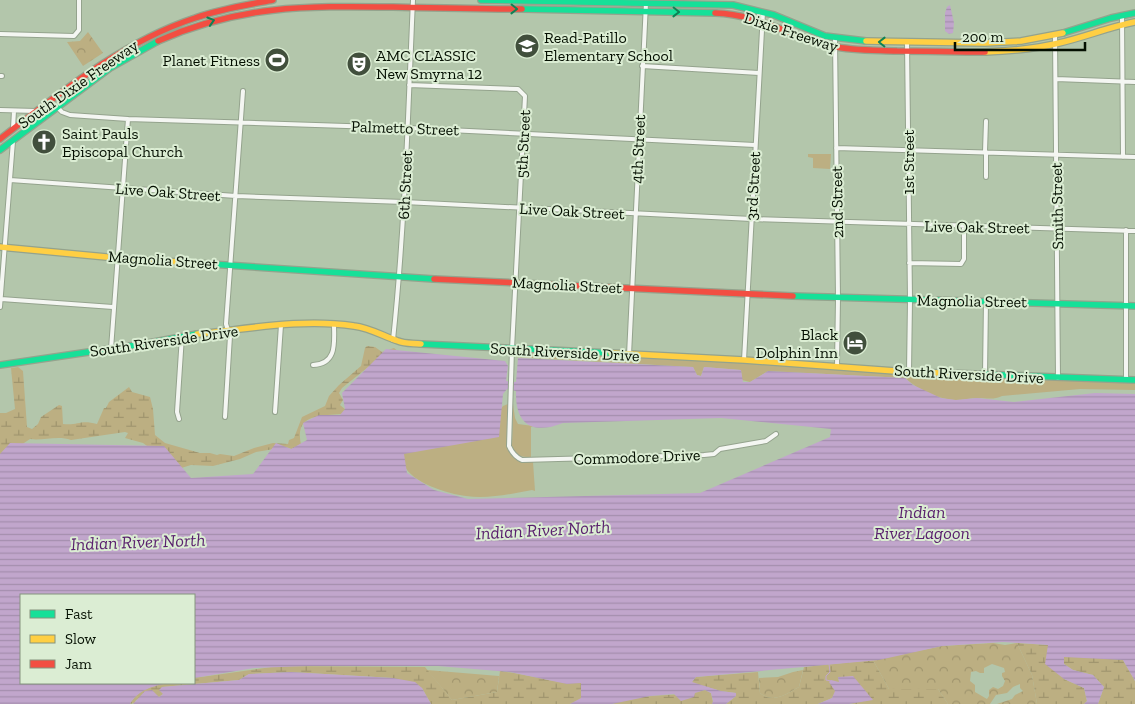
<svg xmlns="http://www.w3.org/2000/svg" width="1135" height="704" viewBox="0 0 1135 704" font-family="'Zilla Slab',serif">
  <defs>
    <pattern id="forest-crowns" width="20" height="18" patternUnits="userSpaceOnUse" patternTransform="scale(1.25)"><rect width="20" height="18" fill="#bcaf82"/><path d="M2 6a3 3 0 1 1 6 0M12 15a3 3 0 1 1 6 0" fill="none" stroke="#a0956e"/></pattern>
    <pattern id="wetland-marsh" width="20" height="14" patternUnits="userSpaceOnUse" patternTransform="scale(1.25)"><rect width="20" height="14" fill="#bcaf82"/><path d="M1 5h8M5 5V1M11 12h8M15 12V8" fill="none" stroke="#a0956e"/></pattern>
    <pattern id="water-rules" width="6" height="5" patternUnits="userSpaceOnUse" patternTransform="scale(1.25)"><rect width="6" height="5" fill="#c1a6cc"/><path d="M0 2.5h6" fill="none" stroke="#a48ead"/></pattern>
  </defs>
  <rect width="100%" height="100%" fill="#b3c6ab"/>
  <path fill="#bcaf82" d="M808 154H831L830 169 813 168V158L808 157Z
    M518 352 877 370 916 377 975 378 984 381 996 379 1127 382 1135 383V390L1080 389 1002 396C994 400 987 398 978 398 971 398 963 400 955 400 937 399 918 390 905 378L768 371 750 382 742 380 741 370 704 367 701 376 697 375 693 367 514 357Z
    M508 404 507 446C512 460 520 462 533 462L535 491 532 490C511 494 488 499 466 496 448 494 412 483 404 465 403 462 403 457 402 454L498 413 503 406Z
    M513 404 515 418 518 424 533 426 531 427V457C521 457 515 456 512 446Z"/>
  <path fill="url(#forest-crowns)" fill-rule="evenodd" d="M88 32 103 53 83 66 67 42 80 41Z
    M993 643 1005 645 1017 643 1032 675 1037 704H997L1012 699 1015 695 1023 691 1020 688V684L1013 687 1007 693 996 695 990 704H948L938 689H889L873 660 942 646ZM992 664 1004 668 1005 672 1002 673V676L1005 681 1003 686 998 689 993 687 989 690V696L987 699 975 692V685L970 681 971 672 976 671 980 673H984V668Z
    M427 670 499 676 497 692 452 700Z
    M803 670 799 687C786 694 774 704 760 693L759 678 778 677 793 672Z"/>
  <path fill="url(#wetland-marsh)" d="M367 346 375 347 382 352 394 348 399 352 377 360 342 388 339 393 343 400 340 405 346 410 342 414C322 416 294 413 301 444L292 449 286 447 256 452 240 459 213 466 191 465 178 469 143 443 125 438 128 433 125 432 71 440C58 435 43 441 30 439L0 459V413H6L15 409 11 368 18 367 23 371 27 427 32 429 38 424 41 417 59 405 62 406 63 424C78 426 80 419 97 424L104 408H106L109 402 129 387 132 392 150 397 153 409 155 435 165 443 200 453H210L217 455 220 454 234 456 254 448 273 443 288 444 289 440 294 438 302 417 325 406 329 396 339 385 361 366 365 348Z
    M1017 643 1048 645 1064 679 1084 688 1087 701 1084 704H1037L1032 675Z
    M1074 656 1123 660 1135 681V704H1098L1104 687 1093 675 1073 670 1064 664V657Z
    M873 660 889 689H938L948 704H849L872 699 838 677 839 682H830L836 691 832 698 818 704H726L736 696V693L721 691 691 683 696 677 758 672 760 693C774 704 786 694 799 687L804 667Z
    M278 666 425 667 452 700 497 692 500 671C527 674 554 684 581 683V699L570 704H431L422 688 393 678 291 672 249 674 239 680 162 687 163 694 159 697 155 695 136 700 135 703 130 704C142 681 171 683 194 683V678Z
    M705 690 711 693 713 702 712 704H612C641 692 675 698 705 690Z"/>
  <path fill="url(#water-rules)" fill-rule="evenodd" d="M950 5 954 23 953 33 949 34 945 31V13L947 7Z
    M386 349 505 361 508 366 506 381 516 382 518 358 693 367 697 375 701 376 704 367 741 370 743 382H750L768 371 905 378 913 385 941 398 956 400 977 398 1014 402 1095 393 1135 394V681L1123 660 1064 657V664L1073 670 1093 675 1104 687 1098 704H1084L1087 701 1084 688 1064 679 1045 664 1048 645 1003 642 942 646 879 660 696 677 692 682 721 691 736 693V696L726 704H712L713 701 711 693 705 690 695 693 694 697 681 701 674 694 650 696 612 704H570L581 698V683L567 684 510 672 438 666H308L254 668 194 678V595H21V683H168C153 686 138 690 130 704H0V454L10 443 164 446 191 478 253 474 276 443 291 449 307 440 303 423 319 415H340L345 409 342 393ZM507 389 516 391C515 425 533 435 563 423L721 418 831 429 830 437 700 493 468 499 434 490 407 473 404 454 499 437 503 394Z
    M291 672 393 678 415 682 422 688 431 704H133L145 691 152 690 159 697 163 694 159 690 162 687 239 680 249 674Z
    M853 676 873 700 849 704H818L832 698 835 691 829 682 831 680 839 682 838 677Z"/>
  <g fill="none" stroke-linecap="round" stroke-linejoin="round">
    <path stroke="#c1a6cc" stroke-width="1" d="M829 664 830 672 826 676V680L831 681"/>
    <defs>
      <path id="street" d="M1122 16 1123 157
        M0 34 74 36 79 30V0
        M1055 35 1058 378
        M835 38 838 298 837 366
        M907 42 910 300 909 372
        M642 66 759 73
        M0 76H2
        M1056 79 1135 82
        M409 85 518 89 525 96 512 349 509 446C512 453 515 457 522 460L704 455 714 454 720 449 766 441 776 434
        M57 107 62 112 70 115 128 119 408 128 755 145
        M0 110 36 111
        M13 128 14 111
        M836 148 1135 157
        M985 152 986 121
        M986 177V152
        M10 180 236 196 404 202 752 219 1135 231
        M1126 230V380
        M909 263 961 264 964 259V226
        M1 299 113 307
        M0 307 13 141
        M393 340C405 227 408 113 413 0
        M111 349 128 119
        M629 355 646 3
        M744 360 763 12
        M313 365C338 364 334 341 334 324
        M985 375 986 301
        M275 412 281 325
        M225 417 230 336 226 324 243 91
        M179 419 177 412 182 336"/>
      <path id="fast" d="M481 0 733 5 774 15 825 36 866 41
        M522 9 715 13
        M1063 33 1111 18 1135 13
        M0 150 110 68 158 41
        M210 264 434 279
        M793 296 1135 306
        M421 344 611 353
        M0 365 143 344 197 334
        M975 374 1135 380"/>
      <path id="slow" d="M866 41 985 43 1021 41 1063 33
        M985 52C1010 51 1035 49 1059 43 1085 37 1109 27 1135 22
        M0 247 117 258 210 264
        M197 334C248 329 302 318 354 326 370 328 383 336 398 341 405 344 413 343 421 344
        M611 353 744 360 909 372 975 374"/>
      <path id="jam" d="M715 13C757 14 792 37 832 46 853 51 876 50 897 51 926 51 956 52 985 52
        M158 41C239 5 306 6 393 7 436 8 479 9 522 9
        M0 139C60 93 122 42 195 18 220 9 246 5 273 0
        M434 279 793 296"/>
    </defs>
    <use href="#street" stroke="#94a38d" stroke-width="6"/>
    <use href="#fast" stroke="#94a38d" stroke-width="8"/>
    <use href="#slow" stroke="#94a38d" stroke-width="8"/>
    <use href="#jam" stroke="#94a38d" stroke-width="8"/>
    <use href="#street" stroke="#f4f6f2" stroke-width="4"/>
    <use href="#fast" stroke="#16e098" stroke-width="5.5"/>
    <use href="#slow" stroke="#ffcf43" stroke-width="5.5"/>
    <use href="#jam" stroke="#f24e42" stroke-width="5.5"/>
  </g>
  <defs><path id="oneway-chevron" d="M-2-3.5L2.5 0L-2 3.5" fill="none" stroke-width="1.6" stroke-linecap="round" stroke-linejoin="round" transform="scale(1.25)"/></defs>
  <g stroke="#0e8254">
    <use href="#oneway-chevron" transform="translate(514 9) rotate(1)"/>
    <use href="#oneway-chevron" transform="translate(676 12) rotate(1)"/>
    <use href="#oneway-chevron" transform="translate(211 21) rotate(-17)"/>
    <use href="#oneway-chevron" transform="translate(882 42) rotate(-179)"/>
  </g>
  <defs>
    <symbol id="school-disc" viewBox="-11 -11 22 22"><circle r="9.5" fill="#414f3c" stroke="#dbedd3"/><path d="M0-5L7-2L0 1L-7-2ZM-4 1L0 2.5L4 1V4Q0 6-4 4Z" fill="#fff"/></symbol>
    <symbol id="stadium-disc" viewBox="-11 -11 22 22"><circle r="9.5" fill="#414f3c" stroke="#dbedd3"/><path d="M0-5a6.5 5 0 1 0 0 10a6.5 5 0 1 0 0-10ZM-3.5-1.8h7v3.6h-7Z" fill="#fff"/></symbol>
    <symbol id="theatre-disc" viewBox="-11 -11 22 22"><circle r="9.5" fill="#414f3c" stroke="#dbedd3"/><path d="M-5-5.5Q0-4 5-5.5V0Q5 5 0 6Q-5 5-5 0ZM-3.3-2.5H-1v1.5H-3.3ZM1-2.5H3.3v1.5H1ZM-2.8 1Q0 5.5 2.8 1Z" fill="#fff"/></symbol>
    <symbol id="church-disc" viewBox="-11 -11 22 22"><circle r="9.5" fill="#414f3c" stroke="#dbedd3"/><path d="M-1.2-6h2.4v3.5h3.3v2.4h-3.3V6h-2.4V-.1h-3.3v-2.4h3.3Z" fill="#fff"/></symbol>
    <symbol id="hotel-disc" viewBox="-11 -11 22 22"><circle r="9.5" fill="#414f3c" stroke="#dbedd3"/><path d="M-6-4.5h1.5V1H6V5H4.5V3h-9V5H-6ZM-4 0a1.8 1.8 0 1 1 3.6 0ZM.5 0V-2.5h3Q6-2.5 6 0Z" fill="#fff"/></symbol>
  </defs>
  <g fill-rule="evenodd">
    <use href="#school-disc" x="513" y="32" width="28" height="28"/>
    <use href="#stadium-disc" x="263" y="46" width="28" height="28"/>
    <use href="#theatre-disc" x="345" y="50" width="28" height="28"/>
    <use href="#church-disc" x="30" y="128" width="28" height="28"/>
    <use href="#hotel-disc" x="841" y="329" width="28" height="28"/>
  </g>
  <g text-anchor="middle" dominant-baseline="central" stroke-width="4" stroke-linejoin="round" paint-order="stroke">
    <g font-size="16" fill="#040f01" stroke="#dbedd3">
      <text transform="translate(791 32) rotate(18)">Dixie Freeway</text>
      <text transform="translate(78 84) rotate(-35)">South Dixie Freeway</text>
      <text transform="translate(405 128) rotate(2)">Palmetto Street</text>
      <text transform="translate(523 144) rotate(-87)">5th Street</text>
      <text transform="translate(638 149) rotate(-87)">4th Street</text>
      <text transform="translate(908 162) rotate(-90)">1st Street</text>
      <text transform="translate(405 185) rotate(-87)">6th Street</text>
      <text transform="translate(753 186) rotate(-87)">3rd Street</text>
      <text transform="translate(168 192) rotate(4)">Live Oak Street</text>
      <text transform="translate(837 202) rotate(-91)">2nd Street</text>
      <text transform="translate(1057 206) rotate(-91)">Smith Street</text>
      <text transform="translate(572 211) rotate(3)">Live Oak Street</text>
      <text transform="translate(977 227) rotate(1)">Live Oak Street</text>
      <text transform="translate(163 260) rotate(4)">Magnolia Street</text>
      <text transform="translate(567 285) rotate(3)">Magnolia Street</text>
      <text transform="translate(972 301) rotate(1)">Magnolia Street</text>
      <text transform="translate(164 341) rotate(-8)">South Riverside Drive</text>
      <text transform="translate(565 352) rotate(3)">South Riverside Drive</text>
      <text transform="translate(969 374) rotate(3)">South Riverside Drive</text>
      <text transform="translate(637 457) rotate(-2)">Commodore Drive</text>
    </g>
    <g font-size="16" fill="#040f01" stroke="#dbedd3" text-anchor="start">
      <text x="544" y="37">Read-Patillo<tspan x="544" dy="18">Elementary School</tspan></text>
      <text x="376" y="55">AMC CLASSIC<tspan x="376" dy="18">New Smyrna 12</tspan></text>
      <text x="260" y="60" text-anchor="end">Planet Fitness</text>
      <text x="62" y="133">Saint Pauls<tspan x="62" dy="18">Episcopal Church</tspan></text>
      <text x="838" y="334" text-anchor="end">Black<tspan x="838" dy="18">Dolphin Inn</tspan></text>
    </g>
    <g font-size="18" font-style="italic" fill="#5a216e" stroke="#dbedd3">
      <text x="922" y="512">Indian<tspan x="922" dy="21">River Lagoon</tspan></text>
      <text transform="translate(543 530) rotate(-3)">Indian River North</text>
      <text transform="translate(138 542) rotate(-2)">Indian River North</text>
    </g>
  </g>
  <rect x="20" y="594" width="175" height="90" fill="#dbedd3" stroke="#85947f"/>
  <rect x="30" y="610" width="25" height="8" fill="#16e098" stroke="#85947f"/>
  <text x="65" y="619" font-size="15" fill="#040f01">Fast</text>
  <rect x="30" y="635" width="25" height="8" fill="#ffcf43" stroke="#85947f"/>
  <text x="65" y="644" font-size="15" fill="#040f01">Slow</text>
  <rect x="30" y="660" width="25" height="8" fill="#f24e42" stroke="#85947f"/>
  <text x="65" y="669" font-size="15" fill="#040f01">Jam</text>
  <path d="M955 42v8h130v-8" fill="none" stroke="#040f01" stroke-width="2.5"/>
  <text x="962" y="42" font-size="15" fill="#040f01" stroke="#dbedd3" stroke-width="4" paint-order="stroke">200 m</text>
</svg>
